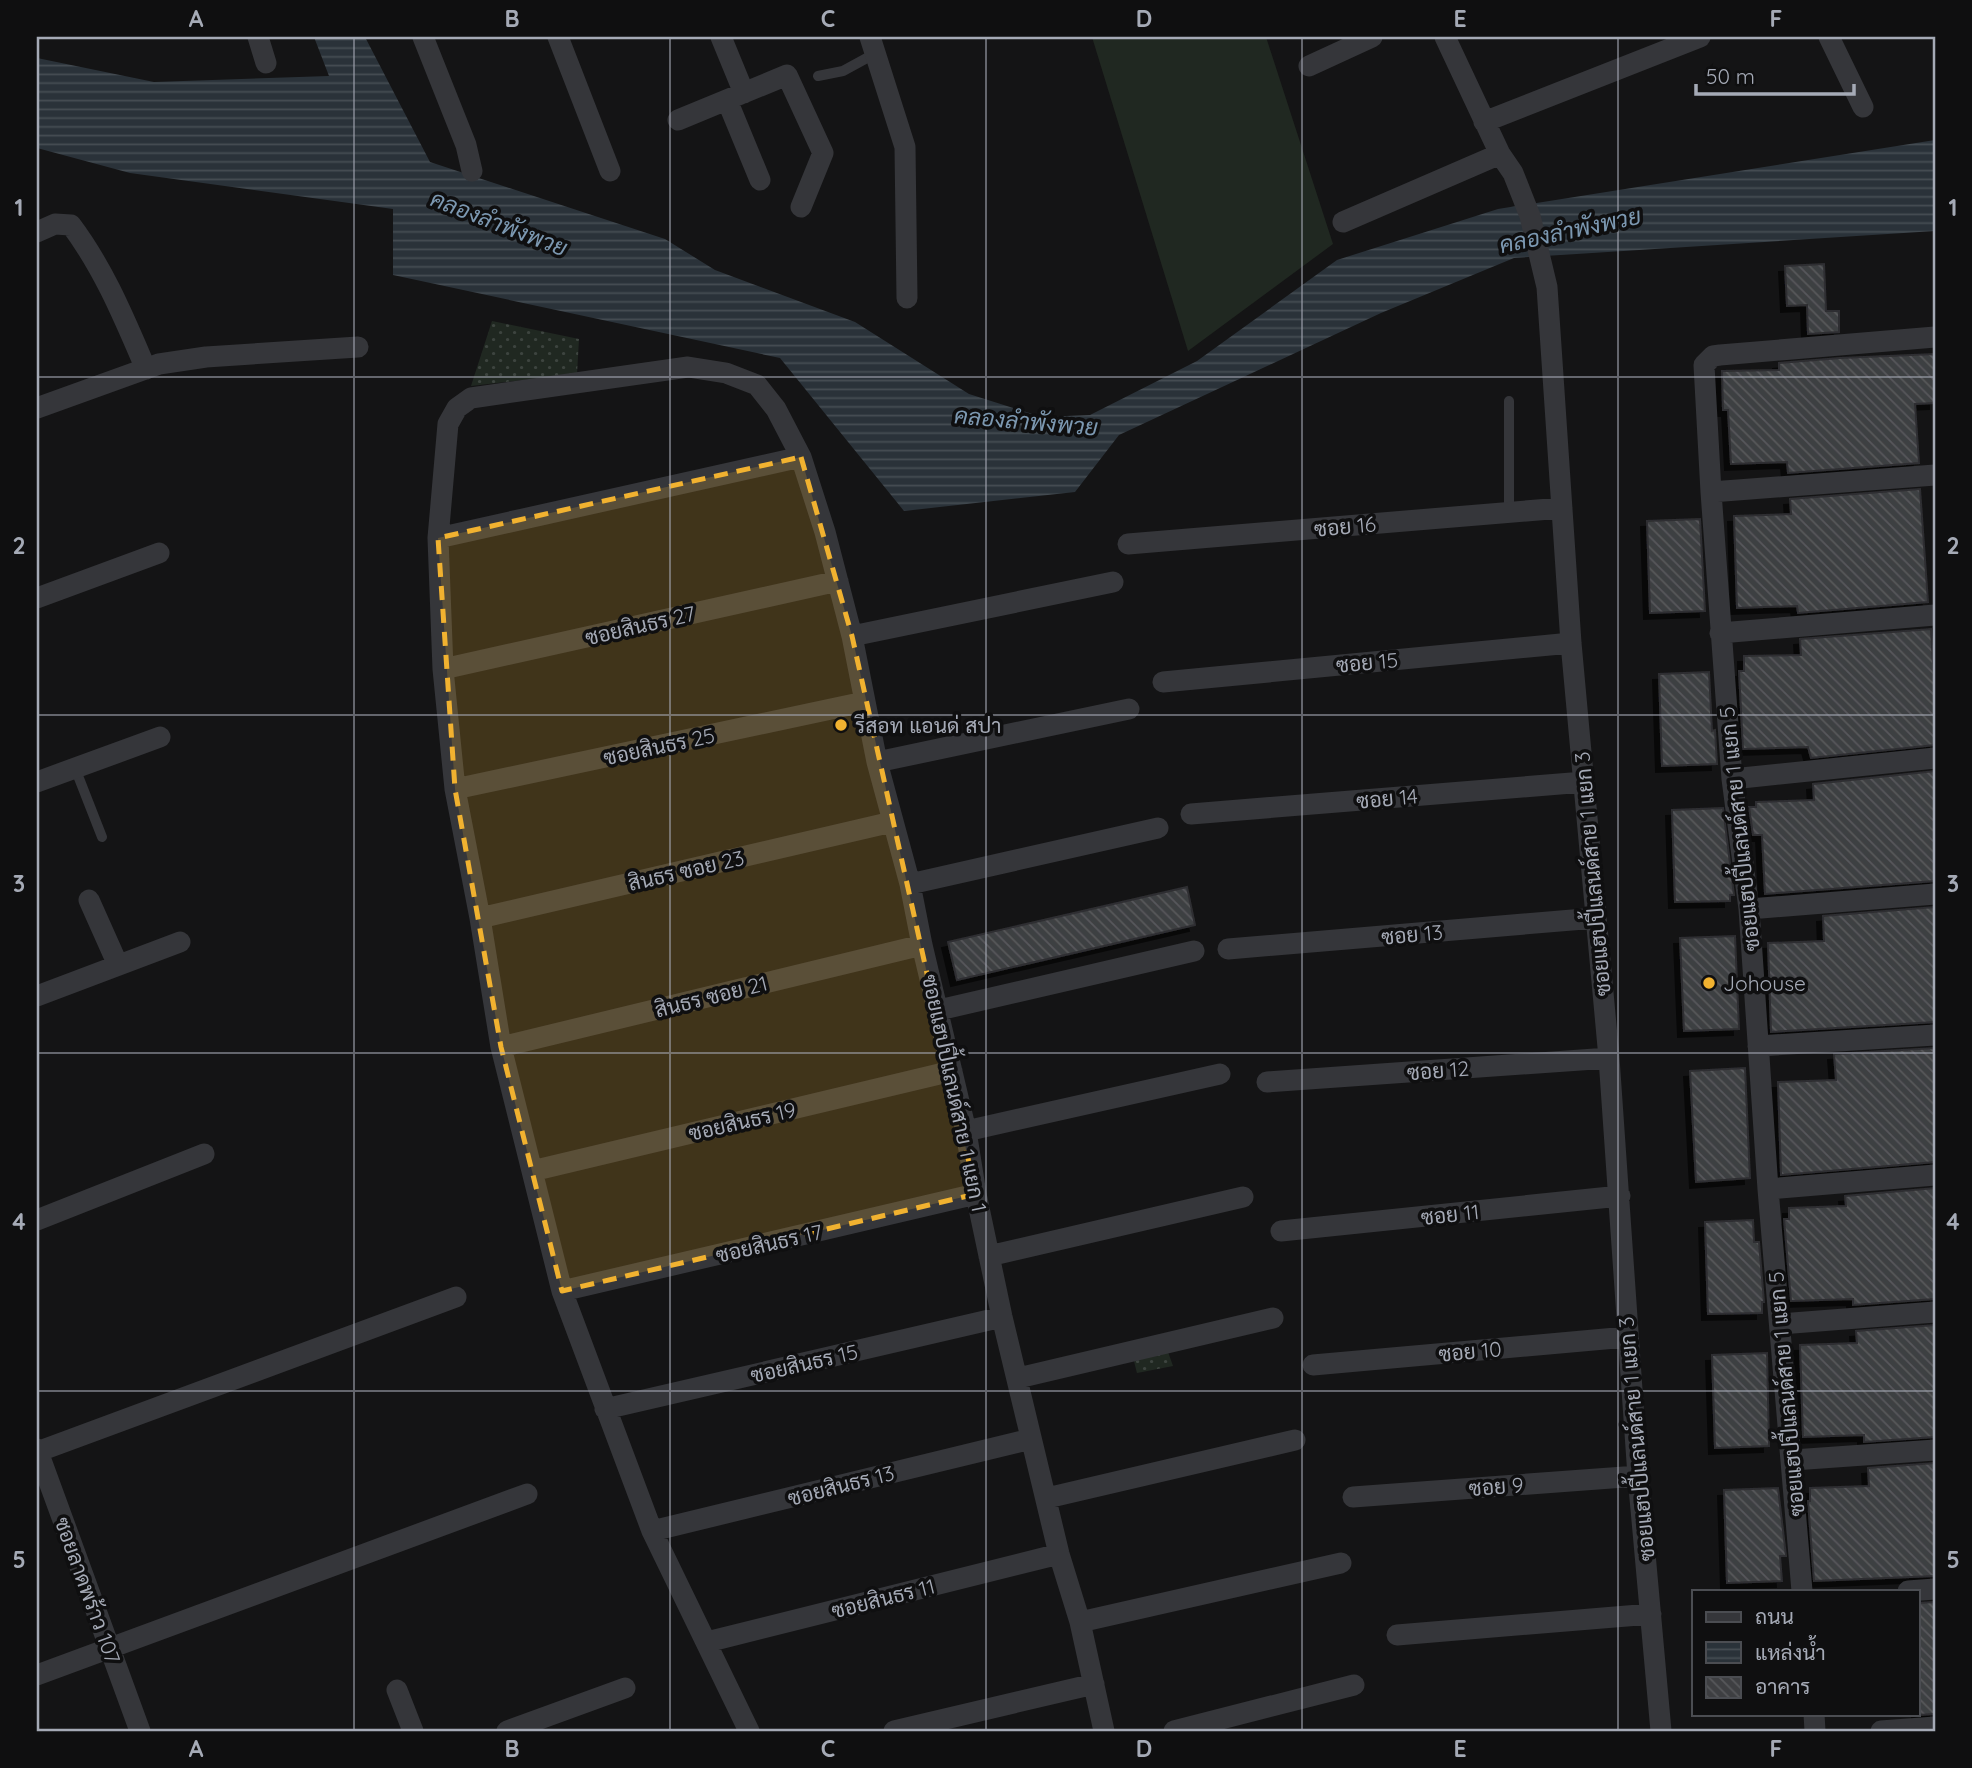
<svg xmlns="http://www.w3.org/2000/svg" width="1972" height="1768" viewBox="0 0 1972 1768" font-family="Quicksand,Sarabun,sans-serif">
  <defs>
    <pattern id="park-dots" width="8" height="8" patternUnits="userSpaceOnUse" patternTransform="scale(1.75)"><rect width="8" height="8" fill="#202821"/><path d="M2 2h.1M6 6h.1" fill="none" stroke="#3d443f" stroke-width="1.8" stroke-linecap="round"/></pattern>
    <pattern id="water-rules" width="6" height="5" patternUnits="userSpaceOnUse" patternTransform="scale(1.75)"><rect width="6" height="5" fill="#2a3239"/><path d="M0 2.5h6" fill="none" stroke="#464d53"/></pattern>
    <pattern id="building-back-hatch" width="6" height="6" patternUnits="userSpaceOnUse" patternTransform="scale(1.75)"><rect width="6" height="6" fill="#3e3f42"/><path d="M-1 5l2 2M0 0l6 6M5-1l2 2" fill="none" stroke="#57585b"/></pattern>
    <filter id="shadow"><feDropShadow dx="-6" dy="6" stdDeviation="0" flood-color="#0009"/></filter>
  </defs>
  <rect width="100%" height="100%" fill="#141415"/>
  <path fill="url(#park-dots)" d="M492 321 579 339 577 374 471 386Z
    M1168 1352 1173 1366 1137 1373 1134 1361Z"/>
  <path fill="#202821" d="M1092 37H1266L1333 244 1188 351Z"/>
  <path fill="url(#water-rules)" d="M314 37H365L430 162 665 239 715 270 855 322 969 394 1042 417 1090 415 1197 361 1337 260 1498 209 1935 140V231L1514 258 1381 313 1119 435 1075 492 904 511 780 358 393 275V209L130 173 37 148V58L154 82 329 76Z"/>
  <path fill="url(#building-back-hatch)" stroke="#2e2e31" stroke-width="2" filter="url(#shadow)" d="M1824 264 1826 311H1839V332L1808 334 1807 305 1787 306 1785 266Z
    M1935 354V403L1915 404 1919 463 1788 473 1787 462 1731 464 1728 410H1723L1722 371 1779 370V363L1840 358Z
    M1920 489 1928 602 1798 613 1797 606 1737 608 1734 516 1791 514 1790 499Z
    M1700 519 1705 611 1650 613 1647 521Z
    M1931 629 1935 695V745L1811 758 1808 747 1743 749 1739 671H1744V656L1801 655 1800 639Z
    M1709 672 1712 731 1715 730 1717 764 1662 766 1659 674Z
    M1935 771V881L1765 894 1762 835H1753L1749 807H1756V802L1814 800 1813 784Z
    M1723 808 1734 895H1730V901L1675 902 1672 810Z
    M1187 887 1195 925 957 980 948 942Z
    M1935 907V1022L1771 1032 1768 943 1824 941 1823 916Z
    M1735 936 1739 1029 1684 1031 1680 938Z
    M1935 1048V1162L1781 1175 1778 1082 1836 1080 1834 1054Z
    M1745 1068 1750 1178 1696 1182 1690 1071Z
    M1935 1188V1299L1853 1305V1299L1791 1301 1784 1219H1789V1208L1846 1206 1845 1196Z
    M1753 1220 1754 1242H1759L1764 1302H1762V1313L1708 1314 1705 1222Z
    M1935 1325V1437L1864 1442V1435L1803 1437 1800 1345 1857 1343 1856 1331Z
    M1767 1353 1769 1446 1715 1448 1712 1355Z
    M1935 1463V1576L1814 1581 1808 1501H1810V1488L1869 1486 1868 1468Z
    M1778 1488 1786 1556H1780L1782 1581 1727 1583 1724 1490Z
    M1935 1602V1714L1918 1715V1603Z"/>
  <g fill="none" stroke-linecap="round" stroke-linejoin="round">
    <path stroke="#35363a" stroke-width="10" d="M818 76 843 71 876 53
      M1509 401V513
      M75 768 102 837"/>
    <path stroke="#35363a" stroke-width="21" d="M258 37 266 63
      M423 37 466 145 472 171
      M558 37 610 171
      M721 37 744 93
      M870 37 905 147 907 298
      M1445 37 1500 154 1513 173 1530 216 1547 287 1571 643 1609 1058 1638 1476 1661 1731
      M1829 37 1863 107
      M1309 66 1372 37
      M727 100 760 180
      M678 120 787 75 823 153 801 207
      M1484 122 1700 37
      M1343 222 1500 154
      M37 232 55 224 71 225C104 269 124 318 146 369
      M37 408 159 364 206 357 358 347
      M1711 492 1935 475
      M438 538 801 457
      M1128 544 1562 508
      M37 598 159 553
      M1720 633 1935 615
      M852 636 1113 582
      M443 669 838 581
      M1163 682 1571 643
      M877 762 1129 709
      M1732 779 1935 758
      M37 782 160 737
      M455 789 864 702
      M1191 814 1584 782
      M910 884 1158 828
      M89 900 118 965
      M1749 909 1935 894
      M480 918 892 822
      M1228 949 1596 918
      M37 996 180 942
      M939 1010 1194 951
      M1758 1046 1935 1035
      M501 1047 922 945
      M1267 1082 1609 1058
      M966 1131 1220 1074
      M532 1171 952 1071
      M1768 1189 1935 1175
      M37 1220 204 1154
      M1281 1231 1620 1196
      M989 1256 1243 1197
      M562 1291 976 1194
      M1780 1324 1935 1312
      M1313 1365 1627 1337
      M1018 1378 1273 1318
      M605 1409 1002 1317
      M37 1449 140 1731
      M37 1452 456 1297
      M1793 1460 1935 1450
      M1353 1497 1638 1476
      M1047 1498 1295 1440
      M652 1531 1031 1439
      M1802 1591 1768 1189 1749 909 1732 779 1711 492 1704 365 1713 356 1720 355 1935 337
      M1908 1591 1935 1589
      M1080 1622 1341 1563
      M1397 1635 1651 1614
      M707 1642 1059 1554
      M37 1675 527 1494
      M397 1690 413 1731
      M1814 1714 1815 1731
      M507 1731 625 1688
      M749 1731 652 1531 562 1291 501 1047 480 918 455 789 443 669 438 538 448 424 457 408 471 398 688 367 726 373 757 385 776 409 801 457 825 532 852 636 877 762 910 884 922 945 966 1131 976 1194 1002 1317 1059 1554 1080 1622 1104 1731
      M894 1731 1094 1684
      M1174 1731 1354 1685
      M1881 1731 1935 1727"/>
  </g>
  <path fill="#f1b230" fill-opacity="0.2" stroke="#f1b230" stroke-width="5" stroke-dasharray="14 9" stroke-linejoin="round" d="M801 457 852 636 976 1194 562 1291 501 1047 455 789 438 538Z"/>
  <path fill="none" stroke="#a5aab6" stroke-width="2" stroke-opacity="0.55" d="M354 37V1731M670 37V1731M986 37V1731M1302 37V1731M1618 37V1731M37 377H1935M37 715H1935M37 1053H1935M37 1391H1935"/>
  <g fill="#f1b230" stroke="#0f0f10" stroke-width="2.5">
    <circle cx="841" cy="725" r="7"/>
    <circle cx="1709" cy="983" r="7"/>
  </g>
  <g text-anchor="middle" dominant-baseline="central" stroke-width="7" stroke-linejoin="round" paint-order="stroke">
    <g font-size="21" fill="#a5aab6" stroke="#0f0f10">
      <text transform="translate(1345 526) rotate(-5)">ซอย 16</text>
      <text transform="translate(640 625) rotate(-13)">ซอยสินธร 27</text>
      <text transform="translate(1367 662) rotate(-5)">ซอย 15</text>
      <text transform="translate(659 746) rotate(-12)">ซอยสินธร 25</text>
      <text transform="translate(1387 798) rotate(-5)">ซอย 14</text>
      <text transform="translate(1739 829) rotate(-96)">ซอยแฮปปี้แลนด์สาย 1 แยก 5</text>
      <text transform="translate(686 870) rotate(-13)">สินธร ซอย 23</text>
      <text transform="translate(1592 874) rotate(-95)">ซอยแฮปปี้แลนด์สาย 1 แยก 3</text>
      <text transform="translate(1412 934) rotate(-5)">ซอย 13</text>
      <text transform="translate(711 996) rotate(-14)">สินธร ซอย 21</text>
      <text transform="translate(1438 1070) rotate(-4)">ซอย 12</text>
      <text transform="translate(955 1093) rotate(78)">ซอยแฮปปี้แลนด์สาย 1 แยก 1</text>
      <text transform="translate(742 1121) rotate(-13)">ซอยสินธร 19</text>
      <text transform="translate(1450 1214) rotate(-6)">ซอย 11</text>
      <text transform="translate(769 1243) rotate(-13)">ซอยสินธร 17</text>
      <text transform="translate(1470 1351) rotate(-5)">ซอย 10</text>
      <text transform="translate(804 1363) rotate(-13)">ซอยสินธร 15</text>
      <text transform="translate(1786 1394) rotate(-95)">ซอยแฮปปี้แลนด์สาย 1 แยก 5</text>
      <text transform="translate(1636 1439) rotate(-95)">ซอยแฮปปี้แลนด์สาย 1 แยก 3</text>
      <text transform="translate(841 1485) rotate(-14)">ซอยสินธร 13</text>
      <text transform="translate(1496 1486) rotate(-4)">ซอย 9</text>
      <text transform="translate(88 1590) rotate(70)">ซอยลาดพร้าว 107</text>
      <text transform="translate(883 1598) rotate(-14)">ซอยสินธร 11</text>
    </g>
    <g font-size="21" fill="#a5aab6" stroke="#0f0f10" text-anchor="start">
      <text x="855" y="725">รีสอท แอนด่ สปา</text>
      <text x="1723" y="983">Johouse</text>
    </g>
    <g font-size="23" font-style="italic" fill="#7c98b1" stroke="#0f0f10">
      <text transform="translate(499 223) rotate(21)">คลองลำพังพวย</text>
      <text transform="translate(1570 230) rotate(-12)">คลองลำพังพวย</text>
      <text transform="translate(1026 421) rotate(5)">คลองลำพังพวย</text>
    </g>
  </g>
  <rect width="1972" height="1768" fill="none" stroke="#0f0f10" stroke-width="77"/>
  <rect x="1692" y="1590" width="228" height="126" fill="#0f0f10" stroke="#4b4d52" stroke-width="2"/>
  <rect x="1706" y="1612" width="35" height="10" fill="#35363a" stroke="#4b4d52" stroke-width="2"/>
  <text x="1755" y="1624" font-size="21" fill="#a5aab6">ถนน</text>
  <rect x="1706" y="1642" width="35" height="21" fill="url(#water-rules)" stroke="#4b4d52" stroke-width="2"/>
  <text x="1755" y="1660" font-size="21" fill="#a5aab6">แหล่งน้ำ</text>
  <rect x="1706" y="1677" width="35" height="21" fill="url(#building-back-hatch)" stroke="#4b4d52" stroke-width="2"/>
  <text x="1755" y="1694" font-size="21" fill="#a5aab6">อาคาร</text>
  <path d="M1696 84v10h158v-10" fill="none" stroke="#a5aab6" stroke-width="3.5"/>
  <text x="1706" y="84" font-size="21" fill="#a5aab6" stroke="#0f0f10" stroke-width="5" paint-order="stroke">50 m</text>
  <rect x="38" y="38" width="1896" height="1692" fill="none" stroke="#a5aab6" stroke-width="2.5"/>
  <g font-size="23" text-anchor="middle" font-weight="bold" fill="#a5aab6">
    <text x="196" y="27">A</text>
    <text x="512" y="27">B</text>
    <text x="828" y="27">C</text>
    <text x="1144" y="27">D</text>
    <text x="1460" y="27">E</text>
    <text x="1776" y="27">F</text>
    <text x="19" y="216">1</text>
    <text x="1953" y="216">1</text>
    <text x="19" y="554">2</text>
    <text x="1953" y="554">2</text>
    <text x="19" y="892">3</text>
    <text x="1953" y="892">3</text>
    <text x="19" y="1230">4</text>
    <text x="1953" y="1230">4</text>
    <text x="19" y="1568">5</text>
    <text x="1953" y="1568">5</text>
    <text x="196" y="1757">A</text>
    <text x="512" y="1757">B</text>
    <text x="828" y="1757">C</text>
    <text x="1144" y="1757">D</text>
    <text x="1460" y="1757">E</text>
    <text x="1776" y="1757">F</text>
  </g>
</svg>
